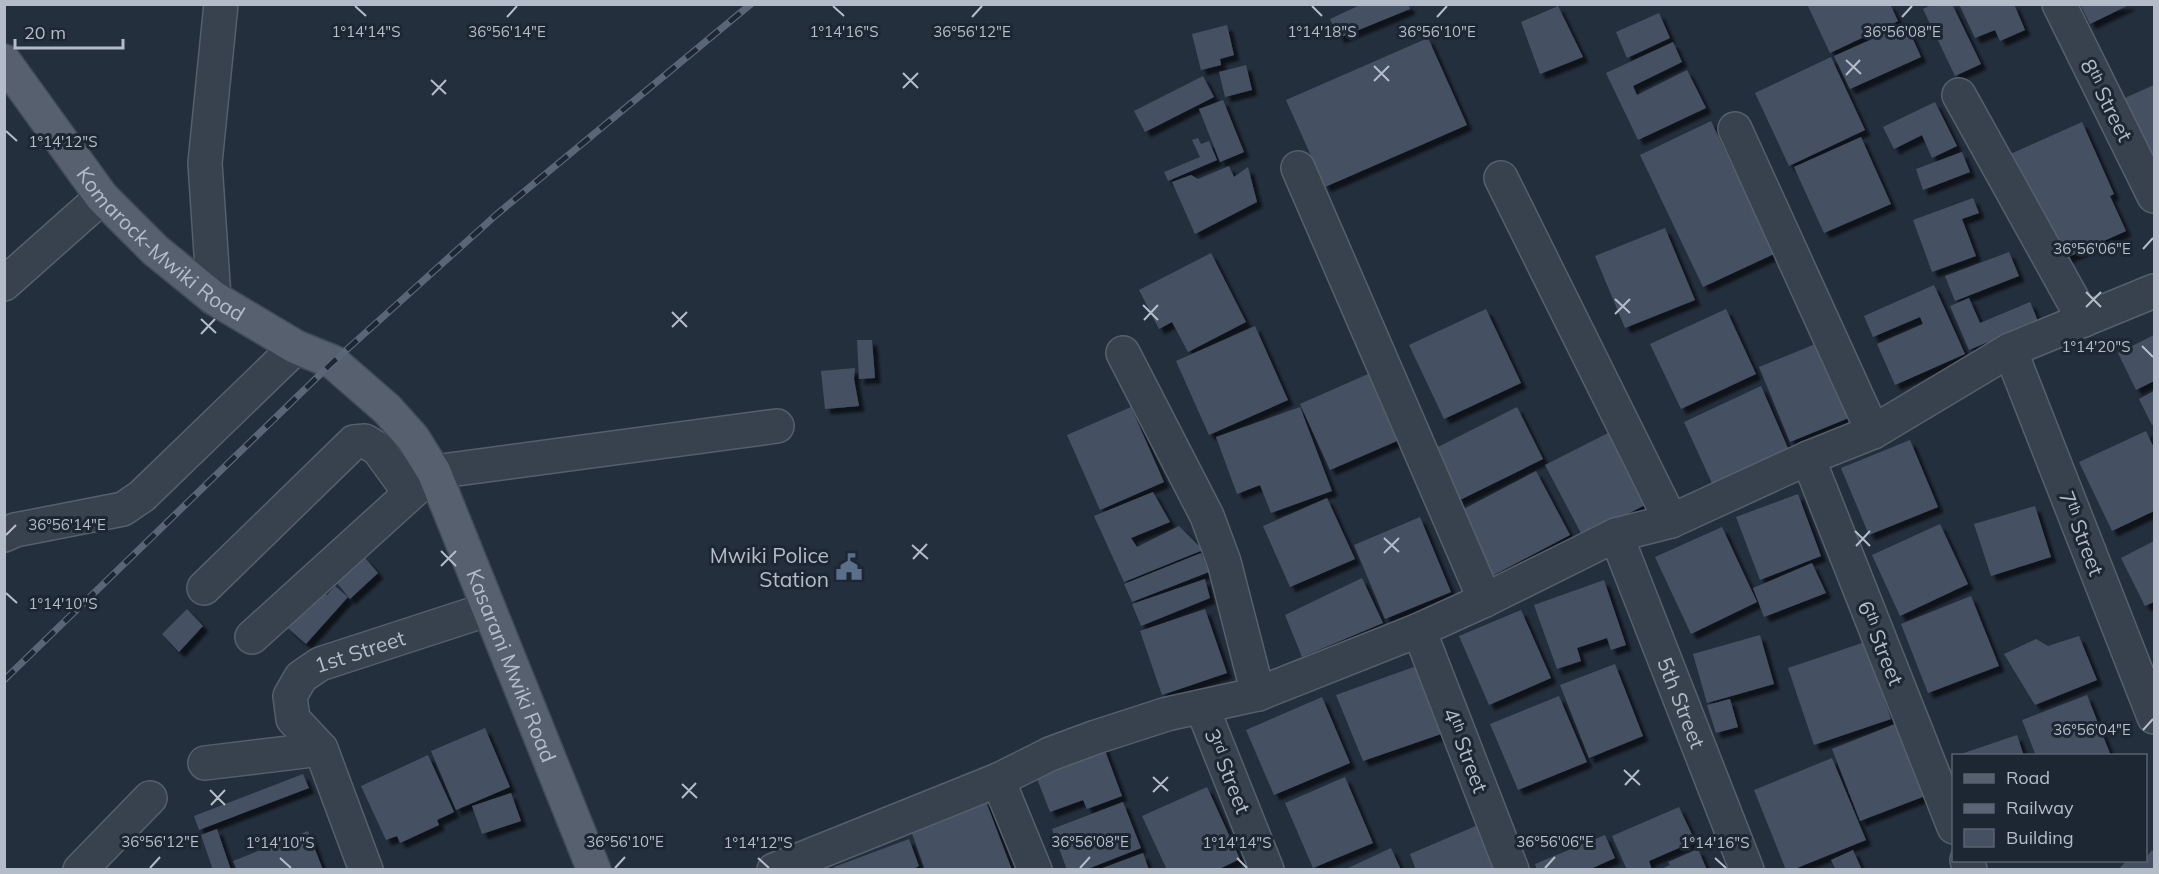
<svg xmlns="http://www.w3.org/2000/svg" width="2159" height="874" viewBox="0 0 2159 874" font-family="Mulish,sans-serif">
  <defs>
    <filter id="shadow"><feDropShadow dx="5.5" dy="5.5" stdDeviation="1.5" flood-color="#0009"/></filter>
  </defs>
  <rect width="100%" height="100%" fill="#242f3e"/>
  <path fill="#455162" filter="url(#shadow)" d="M1362 4H1408L1410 9 1339 38 1330 19Z
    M1807 4H1890L1898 21 1830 53Z
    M1933 4H1952L1981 64 1955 76 1923 9Z
    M1959 4H2014L2025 30 2000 41 1995 30 1975 38Z
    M2080 4H2131L2090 24Z
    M1558 6 1583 57 1540 74 1521 22Z
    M1659 13 1670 38 1627 58 1616 32Z
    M1906 24 1921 57 1850 89 1834 56Z
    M1227 25 1234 55 1220 59 1221 65 1201 70 1192 34Z
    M1428 38 1467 125 1325 187 1286 100Z
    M1673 42 1682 62 1633 86 1637 95 1687 70 1706 108 1638 140 1606 73Z
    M1831 57 1865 130 1789 166 1755 93Z
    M1246 65 1252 90 1225 97 1219 72Z
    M1203 76 1214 97 1145 132 1134 111Z
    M2154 85V174L2116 102Z
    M1223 100 1244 152 1220 162 1199 109Z
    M1935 102 1957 146 1932 158 1922 135 1894 149 1883 127Z
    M1711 121 1774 254 1703 287 1640 155Z
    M2082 122 2114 194 2110 196 2126 231 2055 263 2006 156Z
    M1861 137 1891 204 1824 233 1794 167Z
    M1198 138 1201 144 1209 141 1217 160 1168 181 1164 172 1200 157 1192 140Z
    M1962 152 1970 172 1923 190 1916 169Z
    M1229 166 1234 177 1248 167 1257 202 1195 234 1172 182 1191 175 1198 179Z
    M1973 198 1979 213 1962 219 1976 256 1932 272 1913 220Z
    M1665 228 1695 300 1625 328 1595 256Z
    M2009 252 2019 276 1955 301 1945 276Z
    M1211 253 1246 322 1188 352 1172 322 1159 329 1139 290Z
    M1934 285 1965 354 1895 385 1877 344 1923 324 1920 317 1873 337 1864 316Z
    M1969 298 1980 323 2030 302 2038 321 1969 350 1950 306Z
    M1486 309 1521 383 1444 419 1409 345Z
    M1726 309 1756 374 1681 409 1650 344Z
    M1255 326 1288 400 1209 435 1176 361Z
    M2154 335V381L2136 390 2118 353Z
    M857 340H872L875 378 859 379Z
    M1825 340 1856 415 1790 442 1759 367Z
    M855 368 854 379 859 406 825 409 821 371Z
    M1368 374 1397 441 1330 470 1300 404Z
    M1761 386 1791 455 1716 492 1684 422Z
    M2154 391V424L2152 425 2139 399Z
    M1131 407 1164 482 1100 510 1067 435Z
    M1300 407 1332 491 1271 513 1260 485 1237 494 1216 437Z
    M1517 407 1543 459 1458 501 1432 450Z
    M2146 431 2154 448V511L2112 531 2079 462Z
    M1610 432 1647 504 1583 537 1545 465Z
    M1910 440 1938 507 1869 535 1841 468Z
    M1536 471 1570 535 1492 576 1458 512Z
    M1153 492 1170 522 1131 538 1137 547 1179 526 1203 550 1124 582 1094 516Z
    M1798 494 1821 556 1760 580 1736 517Z
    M1327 498 1355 559 1290 587 1263 526Z
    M2035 506 2051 557 1991 576 1974 524Z
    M1420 517 1451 592 1385 619 1354 545Z
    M1940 524 1968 584 1900 616 1872 555Z
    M1722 527 1757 602 1691 634 1655 557Z
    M2154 541V602L2145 606 2121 558Z
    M1201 553 1209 572 1132 602 1124 584Z
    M365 558 378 573 350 599 337 583Z
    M1812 563 1826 593 1764 617 1753 588Z
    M1362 578 1383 623 1302 657 1285 615Z
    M1205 579 1210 598 1141 626 1132 604Z
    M1604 580 1626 645 1611 650 1607 638 1577 648 1581 661 1557 669 1534 605Z
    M335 586 348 597 306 644 288 628 322 590 327 595Z
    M1971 596 1999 666 1928 693 1901 624Z
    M187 609 203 626 179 652 162 634Z
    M1205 609 1227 673 1162 695 1140 631Z
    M1521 610 1551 678 1489 705 1459 636Z
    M1760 635 1774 684 1707 703 1693 654Z
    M2079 636 2097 680 2035 705 2004 654 2036 639 2048 646Z
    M1865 642 1891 719 1814 745 1788 668Z
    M1422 664 1447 732 1363 761 1336 695Z
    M1615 664 1643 736 1589 758 1560 685Z
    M2087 695 2111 756H2036L2022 720Z
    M1559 696 1587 762 1518 790 1490 724Z
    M1322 697 1350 763 1274 795 1246 730Z
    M1730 699 1738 727 1716 733 1707 705Z
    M1905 720 1933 793 1860 821 1832 749Z
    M485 728 510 787 456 810 431 751Z
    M2017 735 2024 756H1958V755Z
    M1103 745 1122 796 1087 809 1083 800 1050 812 1034 771Z
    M428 755 454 812 437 820 439 825 400 843 397 836 386 840 361 786Z
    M1832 758 1866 840 1792 870H1786L1754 790Z
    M303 774 309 788 199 830 194 816Z
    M1345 777 1373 843 1313 868 1285 803Z
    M1207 787 1240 859 1217 870H1167L1142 816Z
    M511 793 521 821 482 834 472 806Z
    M985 799 1012 870H925L910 828Z
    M1123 802 1141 848 1085 870H1067L1052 829Z
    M1679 807 1695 841 1649 861 1652 870H1627L1612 836Z
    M1478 825 1498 870H1416L1410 854Z
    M217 829 231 870H213L201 835Z
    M308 831 323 870H237L233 861Z
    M1605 835 1615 858 1588 870H1537L1535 864Z
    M909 839 919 866 911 870H835L834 867Z
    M1391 848 1401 870H1344Z
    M1698 849 1707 870H1659L1670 865 1668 862Z
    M1853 850 1862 870H1836L1831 860Z
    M2152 850 2154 853V870H2118L2127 860H2146V858Z
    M1143 853 1149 870H1100V869Z"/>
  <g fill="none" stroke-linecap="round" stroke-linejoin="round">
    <defs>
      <g id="minor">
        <path d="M2059 4 2154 196"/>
        <path d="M1959 95 2084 320"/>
        <path d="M1735 129 1873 432"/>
        <path d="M1298 168 1485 600"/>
        <path d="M1501 178 1671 521"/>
        <path d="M4 284 102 197"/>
        <path d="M214 298 205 163 221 4"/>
        <path d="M2010 350 2154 717"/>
        <path d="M1123 353 1207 516 1224 562 1258 694"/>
        <path d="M1808 458 1954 827"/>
        <path d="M4 535 15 530 123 509 142 496 296 347"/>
        <path id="s1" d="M1616 535 1747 870"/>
        <path d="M204 588 354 442 365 441 378 449 410 493"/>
        <path d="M1419 630 1512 870"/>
        <path d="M252 637 434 472 777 426"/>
        <path d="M1202 707 1267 870"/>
        <path d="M205 763 321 749"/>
        <path d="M998 780 1035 870"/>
        <path d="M1967 860 1970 870"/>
        <path d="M80 870 150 798"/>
        <path id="s2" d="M366 870 321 749 293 719 290 696 301 677 320 664 489 609"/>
        <path d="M774 870 998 780 1050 754 1096 737 1167 714 1258 694 1419 630 1485 600 1616 535 1671 521 1808 458 1873 432 2010 350 2154 291"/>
      </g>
      <g id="major">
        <path id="s3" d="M4 61 102 197 155 250 214 298 296 347 333 362 387 409 413 438 434 472 594 870"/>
      </g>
    </defs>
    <use href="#minor" stroke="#565f6c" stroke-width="36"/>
    <use href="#major" stroke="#414a57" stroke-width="36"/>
    <use href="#minor" stroke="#38414e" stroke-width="33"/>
    <use href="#major" stroke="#56606e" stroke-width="33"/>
    <defs>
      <path id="rail" d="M4 680 333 362 496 215 751 4"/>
    </defs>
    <use href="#rail" stroke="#5a6575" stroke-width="7"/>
    <use href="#rail" stroke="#1d2633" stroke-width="4.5" stroke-dasharray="14" stroke-linecap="butt"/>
  </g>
  <path fill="none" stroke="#b4bcc9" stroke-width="2" d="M355 6 366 16M833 6 844 16M1312 6 1322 16M507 17 517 6M972 17 982 6M1437 17 1447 6M1902 17 1912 6M1846 60 1861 74M1374 66 1389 81M903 73 918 88M1846 75 1860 60M431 80 446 94M1374 81 1389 66M903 88 918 73M432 95 446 80M6 131 17 141M2143 249 2153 238M2086 292 2101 307M1615 299 1630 313M1143 305 1158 320M2086 307 2101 292M672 312 687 327M1615 314 1630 299M201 319 216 333M1144 320 1158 305M672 327 687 312M201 334 215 319M2142 346 2153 357M1855 531 1870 546M6 535 16 525M1384 538 1399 552M912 545 928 559M1856 546 1870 531M441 551 456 566M1384 553 1399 538M913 559 927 544M441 566 456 551M6 593 17 603M2143 730 2153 719M1624 770 1640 785M1153 777 1168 791M682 784 697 798M1625 785 1639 770M210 790 225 805M1153 792 1168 777M682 798 696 783M211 805 225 790M280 858 291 868M758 858 769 868M1237 858 1247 868M1715 858 1726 868M150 868 160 857M615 868 625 857M1080 868 1090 857M1545 868 1555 857"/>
  <defs>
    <symbol id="civic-bare" viewBox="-9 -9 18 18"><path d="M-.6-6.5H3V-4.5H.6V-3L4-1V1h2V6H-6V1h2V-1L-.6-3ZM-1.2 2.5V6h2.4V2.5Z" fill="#5c6f8a" stroke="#1d2633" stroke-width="2.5" paint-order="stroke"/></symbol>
  </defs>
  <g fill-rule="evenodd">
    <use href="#civic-bare" x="830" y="548" width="38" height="38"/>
  </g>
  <g text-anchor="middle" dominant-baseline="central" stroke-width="6" stroke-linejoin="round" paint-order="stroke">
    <g font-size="21" fill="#b4bcc9" stroke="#1d2633">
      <text transform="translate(2107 100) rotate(63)">8ᵗʰ Street</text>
      <text stroke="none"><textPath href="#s3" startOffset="243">Komarock-Mwiki Road</textPath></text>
      <text transform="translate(2082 533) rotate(69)">7ᵗʰ Street</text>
      <text transform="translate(1881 643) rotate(68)">6ᵗʰ Street</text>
      <text stroke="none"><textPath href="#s2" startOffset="280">1st Street</textPath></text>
      <text stroke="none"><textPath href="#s3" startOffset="813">Kasarani Mwiki Road</textPath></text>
      <text stroke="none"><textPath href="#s1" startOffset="180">5th Street</textPath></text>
      <text transform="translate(1466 750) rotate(69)">4ᵗʰ Street</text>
      <text transform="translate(1228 771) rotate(68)">3ʳᵈ Street</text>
    </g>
    <g font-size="21" fill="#b4bcc9" stroke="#1d2633" text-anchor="end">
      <text x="829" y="555">Mwiki Police<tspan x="829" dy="24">Station</tspan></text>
    </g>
  </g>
  <g font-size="15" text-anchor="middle" fill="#b4bcc9" stroke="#1d2633" stroke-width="6" stroke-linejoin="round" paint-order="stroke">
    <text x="366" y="37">1°14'14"S</text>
    <text x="844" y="37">1°14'16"S</text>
    <text x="1322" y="37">1°14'18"S</text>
    <text x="972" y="37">36°56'12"E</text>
    <text x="507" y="37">36°56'14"E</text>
    <text x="1437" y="37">36°56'10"E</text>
    <text x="1902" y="37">36°56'08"E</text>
    <text x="63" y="147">1°14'12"S</text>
    <text x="2092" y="254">36°56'06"E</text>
    <text x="2096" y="352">1°14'20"S</text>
    <text x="67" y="530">36°56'14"E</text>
    <text x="63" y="609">1°14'10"S</text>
    <text x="2092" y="735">36°56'04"E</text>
    <text x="160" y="847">36°56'12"E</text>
    <text x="625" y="847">36°56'10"E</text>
    <text x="1090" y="847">36°56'08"E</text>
    <text x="1555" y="847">36°56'06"E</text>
    <text x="280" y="848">1°14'10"S</text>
    <text x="758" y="848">1°14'12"S</text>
    <text x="1237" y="848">1°14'14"S</text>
    <text x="1715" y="848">1°14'16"S</text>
  </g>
  <rect width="2159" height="874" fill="none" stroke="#b4bcc9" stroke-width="12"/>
  <rect x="1952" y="754" width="195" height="108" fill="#1d2633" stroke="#59626f" stroke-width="1.5"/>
  <rect x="1964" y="774" width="30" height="9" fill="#56606e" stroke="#59626f" stroke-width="1.5"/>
  <text x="2006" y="784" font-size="18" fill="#b4bcc9">Road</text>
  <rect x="1964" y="804" width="30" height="9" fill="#5a6575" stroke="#59626f" stroke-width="1.5"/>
  <text x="2006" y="814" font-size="18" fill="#b4bcc9">Railway</text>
  <rect x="1964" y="829" width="30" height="18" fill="#455162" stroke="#59626f" stroke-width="1.5"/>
  <text x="2006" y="844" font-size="18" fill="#b4bcc9">Building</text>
  <path d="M15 39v9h108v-9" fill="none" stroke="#b4bcc9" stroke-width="3"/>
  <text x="24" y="39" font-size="18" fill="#b4bcc9" stroke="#1d2633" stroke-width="4.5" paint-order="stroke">20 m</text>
</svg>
